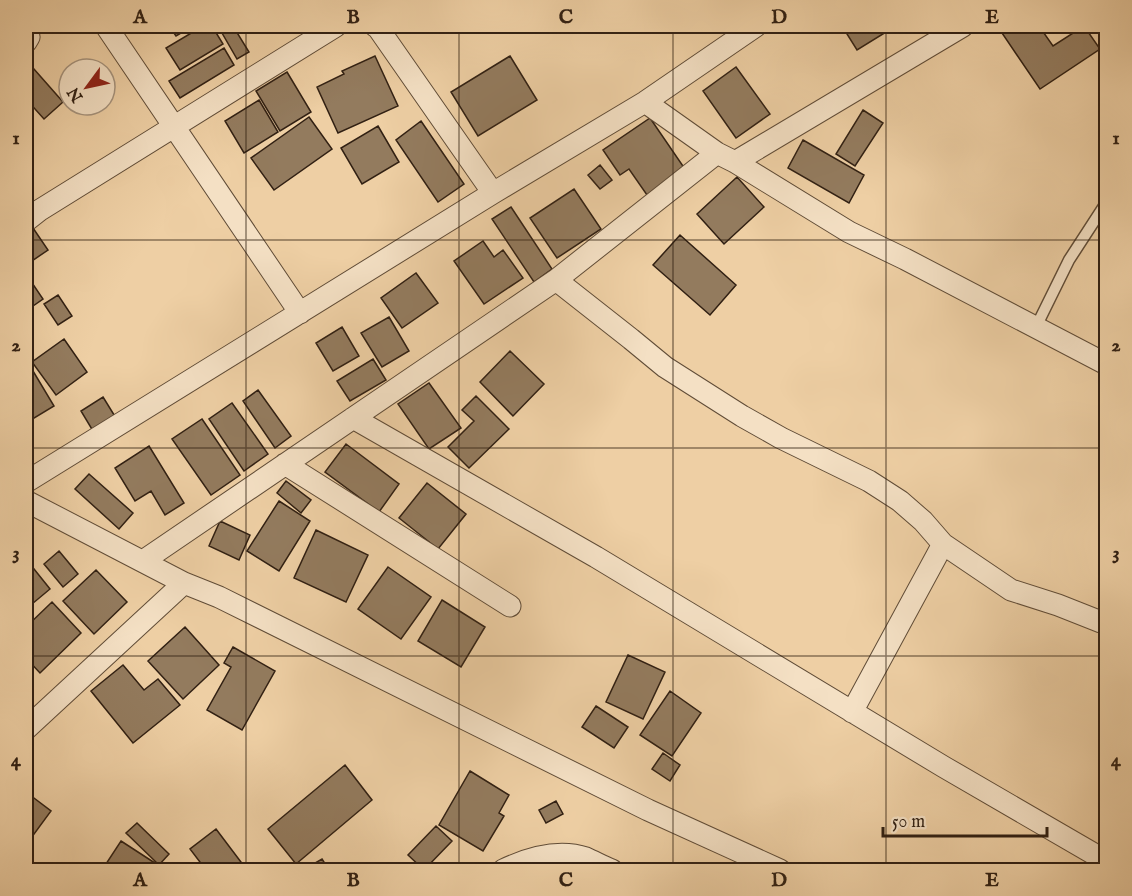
<svg xmlns="http://www.w3.org/2000/svg" width="1132" height="896" viewBox="0 0 1132 896" font-family="'IM FELL English',serif">
  <rect width="100%" height="100%" fill="#eecfa4"/>
  <filter id="stains"><feTurbulence type="fractalNoise" baseFrequency=".00333" numOctaves="4"/><feColorMatrix values="0 0 0 0 .2 0 0 0 0 .09 0 0 0 0 .02 0 0 0 .5 -.17"/></filter>
  <radialGradient id="worn" r=".72"><stop offset=".6" stop-color="#630" stop-opacity="0"/><stop offset="1" stop-color="#630" stop-opacity=".3"/></radialGradient>
  <path fill="#937b5e" stroke="#312013" stroke-width="1.5" d="M169 26H193L176 36Z
    M203 26H212L223 44 180 70 166 48Z
    M218 26H233L249 52 237 59Z
    M842 26H889L891 29 857 50Z
    M1013 26H1039L1053 46 1084 26 1100 49 1040 89 1002 33Z
    M224 48 234 65 180 98 169 81Z
    M375 56 398 106 338 133 317 87 344 74 342 71Z
    M510 56 537 100 478 136 451 92Z
    M26 60 63 102 44 119 26 99Z
    M736 67 770 114 736 138 703 91Z
    M287 72 311 112 280 131 256 91Z
    M259 100 278 132 244 153 225 121Z
    M863 110 883 123 855 166 836 154Z
    M309 117 332 149 274 190 251 158Z
    M650 118 685 169 647 195 629 169 620 175 603 150Z
    M421 121 464 184 438 202 396 140Z
    M378 126 399 162 362 184 341 148Z
    M803 140 864 175 849 203 788 168Z
    M600 165 612 180 600 189 588 175Z
    M737 177 764 207 724 244 697 214Z
    M574 189 601 229 557 258 530 218Z
    M511 207 552 269 534 282 492 219Z
    M33 228 48 250 26 265V233Z
    M680 235 736 285 710 315 653 265Z
    M483 241 494 257 503 250 523 278 484 304 454 261Z
    M416 273 438 303 402 328 381 298Z
    M26 274 43 299 33 306 26 294Z
    M58 295 72 316 58 325 44 304Z
    M389 317 409 351 382 367 361 333Z
    M342 327 359 356 333 371 316 343Z
    M64 339 87 372 56 395 32 362Z
    M510 351 544 384 513 416 480 382Z
    M373 359 386 380 350 401 337 381Z
    M33 371 54 406 26 423V376Z
    M429 383 461 428 429 449 398 404Z
    M258 390 291 436 275 448 243 401Z
    M476 396 509 429 469 468 448 447 474 421 462 410Z
    M103 397 116 418 93 431 81 411Z
    M232 403 268 454 244 471 209 419Z
    M202 419 240 475 211 495 172 439Z
    M346 444 399 484 379 512 325 472Z
    M149 446 184 503 165 515 151 491 135 501 115 468Z
    M89 474 133 513 119 529 75 489Z
    M286 481 311 500 301 513 277 493Z
    M427 483 466 514 438 549 399 518Z
    M279 501 310 521 279 571 247 551Z
    M220 521 250 535 239 560 209 546Z
    M316 530 368 555 346 602 294 578Z
    M59 551 78 574 63 587 44 564Z
    M26 559 50 589 26 609Z
    M388 567 431 597 401 639 358 609Z
    M96 570 127 602 94 634 63 601Z
    M442 600 485 627 461 667 418 641Z
    M52 602 81 633 40 673 26 658V627Z
    M185 627 219 665 183 699 148 661Z
    M233 647 275 671 242 730 207 710 231 667 224 663Z
    M628 655 665 672 643 719 606 702Z
    M123 665 144 690 158 679 180 705 133 743 91 691Z
    M670 691 701 713 672 756 640 735Z
    M596 706 628 727 614 748 582 727Z
    M663 753 680 765 670 781 652 769Z
    M345 765 372 800 296 864 268 829Z
    M470 771 509 795 499 813 504 816 483 851 439 825Z
    M26 792 51 811 26 845Z
    M556 801 563 814 546 823 539 810Z
    M137 823 169 854 159 865 126 833Z
    M436 826 452 841 424 870 408 855Z
    M216 829 247 870H206L190 849Z
    M121 841 158 865 154 870H102Z
    M322 859 329 870H303Z"/>
  <g fill="none" stroke-linecap="round" stroke-linejoin="round">
    <defs>
      <path id="lane" d="M1036 327 1069 260 1106 203"/>
      <path id="street" d="M106 26 300 313
        M375 26 378 28 493 193
        M26 32 29 37 26 42
        M645 102 717 153 735 162 849 232 905 259 1106 364
        M717 153 556 280 631 339 665 367 742 416 781 438 869 481 900 501 923 521 943 544 1011 590 1058 605 1101 622H1106
        M735 162 963 26
        M26 221 40 210 336 26
        M353 418 596 557 944 767 1106 861
        M285 464 510 606
        M26 482 493 193 645 102 756 26
        M26 501 184 583 219 597 648 810 780 870
        M143 561 556 280
        M852 712 943 544
        M26 729 184 583
        M503 870C528 858 559 849 586 858 595 862 604 867 612 870"/>
    </defs>
    <use href="#lane" stroke="#604c37" stroke-width="13"/>
    <use href="#street" stroke="#604c37" stroke-width="23"/>
    <use href="#lane" stroke="#f4e0c4" stroke-width="10"/>
    <use href="#street" stroke="#f4e0c4" stroke-width="21"/>
  </g>
  <path fill="none" stroke="#312013" stroke-width="1.5" stroke-opacity="0.55" d="M246 26V870M459 26V870M673 26V870M886 26V870M26 240H1106M26 448H1106M26 656H1106"/>
  <rect width="1132" height="896" fill="none" stroke="#eecfa4" stroke-width="66"/>
  <g transform="translate(87 87) rotate(237)"><circle r="28" fill="#f4e0c4" stroke="#a6937d" stroke-width="1.5"/>
  <path d="M0-4.5L10 22L0 15L-10 22Z" fill="#8f2418"/>
  <text y="-9" font-size="16" font-weight="bold" text-anchor="middle" fill="#312013">N</text>
  </g>
  <path d="M883 827v9h164v-9" fill="none" stroke="#312013" stroke-width="3"/>
  <text x="892" y="827" font-size="18" fill="#312013" stroke="#f4e0c4" stroke-width="4.5" paint-order="stroke">50 m</text>
  <rect x="33" y="33" width="1066" height="830" fill="none" stroke="#312013" stroke-width="2"/>
  <g font-size="20" text-anchor="middle" font-weight="bold" fill="#312013">
    <text x="140" y="23">A</text>
    <text x="353" y="23">B</text>
    <text x="566" y="23">C</text>
    <text x="779" y="23">D</text>
    <text x="992" y="23">E</text>
    <text x="16" y="144">1</text>
    <text x="1116" y="144">1</text>
    <text x="16" y="351">2</text>
    <text x="1116" y="351">2</text>
    <text x="16" y="559">3</text>
    <text x="1116" y="559">3</text>
    <text x="16" y="766">4</text>
    <text x="1116" y="766">4</text>
    <text x="140" y="886">A</text>
    <text x="353" y="886">B</text>
    <text x="566" y="886">C</text>
    <text x="779" y="886">D</text>
    <text x="992" y="886">E</text>
  </g>
  <rect width="100%" height="100%" filter="url(#stains)"/>
  <rect width="100%" height="100%" fill="url(#worn)"/>
</svg>
